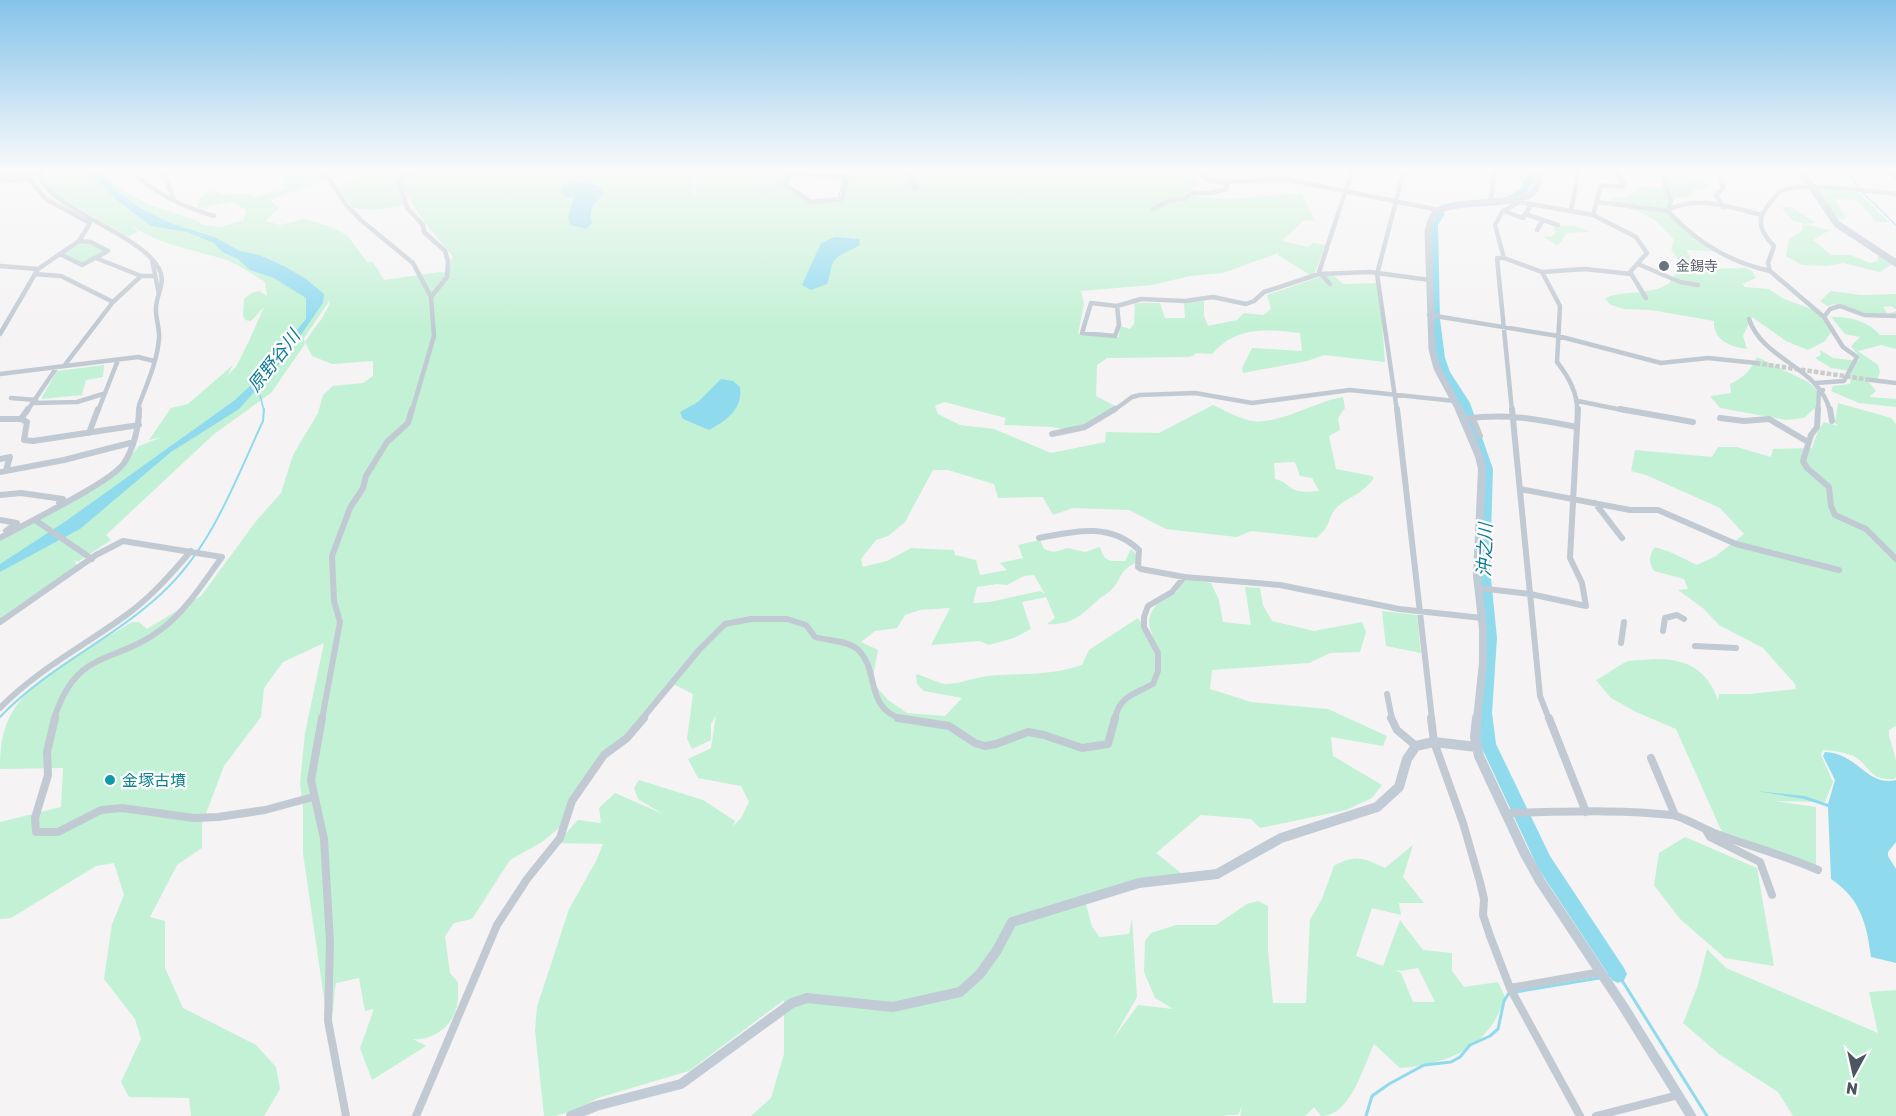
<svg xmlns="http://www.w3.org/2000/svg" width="1896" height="1116" viewBox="0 0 1896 1116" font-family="Rubik,'Noto Sans JP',sans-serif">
  <rect width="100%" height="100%" fill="#f5f3f3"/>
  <path fill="#c3f1d5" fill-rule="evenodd" d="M48 171H104L112 181 130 194 150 205 196 220 203 225 221 227 244 220 246 210 232 202 199 208 197 204 202 196 210 190 226 195 245 193 254 197 287 188 284 185 287 183 283 176H279L284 171H316L327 179 270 200 279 208 265 221 280 225 304 219 329 226 347 235 367 262H373L384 280 440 272 446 273 453 257 422 219 404 190V202L402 206 373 210 353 208 337 186 374 171H407L401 179 403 183 408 171H692L693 193 698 197 696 193 694 171H793L782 184 811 202 842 199 848 180 851 178 853 171H1172L1179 175 1199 179 1196 181 1199 186 1191 188 1199 197 1232 199 1302 193 1315 221 1304 220 1282 241 1309 247 1313 243 1326 245 1314 274 1310 275 1278 255V253L1223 273 1190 276 1152 285 1081 291 1084 304 1078 334 1119 337 1120 326 1130 329 1134 324 1135 303H1160L1165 318H1185L1184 303 1204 301V316L1208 326 1237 320 1244 313 1263 315 1271 309 1267 295 1331 273 1343 284 1379 283 1385 362 1324 355 1307 361 1243 373 1242 368 1252 348 1302 351 1300 333C1266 329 1236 326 1212 354L1197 353 1190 357 1107 358 1097 365 1096 396 1115 406 1098 419 1070 430 1052 427 1004 425 1006 418 944 402 935 406 938 414 960 425 994 429 1051 453 1105 442 1106 432 1159 433 1213 405C1224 410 1236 417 1248 420 1273 428 1316 401 1343 397L1345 408 1338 418 1340 430 1329 436 1336 469 1372 476 1374 478C1362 494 1351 496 1337 507 1328 515 1331 528 1316 538L1251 531 1237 537 1166 529 1129 510 1073 508 1053 515 1043 497 998 498 994 484 948 470H933L905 522 888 536 876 540 861 559 863 567 887 561 911 548 954 550 955 555 976 560 980 575 1007 570 1000 563 1023 558 1018 545 1040 540 1044 549 1054 552 1068 548 1085 552 1100 547C1104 563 1111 561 1125 561L1131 549 1137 555 1135 563C1120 571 1123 575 1114 587 1110 592 1104 595 1099 599 1083 614 1071 626 1047 624L1055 618 1046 597 1022 602 1031 629 1014 638 989 645 980 641 931 645 950 608 920 610 905 615 897 628 875 631 861 642 878 650 872 682 888 700 907 713 945 716 962 698 924 691 917 684 916 674C925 676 939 684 946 684 959 684 973 678 987 676 1020 673 1051 676 1082 665L1089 650 1138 618 1154 643C1153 637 1152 634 1150 628 1145 611 1163 596 1177 592L1182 579 1211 583 1219 600 1223 622 1251 625 1245 587 1260 588 1263 605 1272 621 1314 631 1362 622 1366 632 1360 652 1330 653 1309 663 1212 670 1210 689 1251 702 1328 709 1387 736 1383 746 1331 737 1333 756 1382 785 1372 798 1346 810 1260 828 1251 819 1201 815 1156 853 1186 877 1085 900 1092 927 1100 937 1129 934 1132 918 1137 997 1113 1039 1138 1005 1173 1009 1155 998 1144 972 1145 941 1151 933 1176 925H1216L1247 904 1258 901 1268 906V950L1273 1003H1306L1310 920 1322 899 1334 866C1356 854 1363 858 1385 868L1413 845 1403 877 1424 903H1399L1401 915 1372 908 1356 956 1383 966 1400 920 1423 950 1452 953V971L1464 987 1498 982 1505 997C1490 1047 1449 1064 1400 1068L1374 1044C1363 1067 1351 1116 1321 1116L1314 1107 1305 1116H1240L1242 1106 1238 1115H1223L1228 1116H751L771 1098 784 1054V1000L689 1071 598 1098 576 1110 555 1116H544L535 1031 537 1007 569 909 596 861 603 844 557 843 578 820 601 823 599 808 615 793 663 814 638 799 634 788 639 780 703 800 735 821 733 826 741 818 749 802 741 786 698 778 688 759 711 748 716 715 711 724V740L692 749 687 739 693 694 675 685 658 699 627 738 604 755 572 801 565 823 542 842 510 860 472 919 454 923 445 936 450 973 458 982C458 991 459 1003 455 1012 449 1029 430 1041 413 1039L426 1046 372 1080 360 1048 374 1009 365 1011 359 978 336 983C333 996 335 1007 331 1019L326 1012 303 853V807L300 783 305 733 324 643 283 662 264 688 261 717 224 766 202 824V848L177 865 150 917 165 921V968L183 1008 256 1045 276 1067 280 1089 264 1116H191L189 1098 129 1097 121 1082 141 1039 135 1019 104 979 112 924 124 895 114 863 96 866 11 918 0 919V822L61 807 63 768 0 769C0 749 2 728 13 711 33 676 97 644 132 622H139L147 629 201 596 257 520 281 493 293 455 318 413 323 395 333 386 363 383 373 376V361L332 364 312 356 305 342C312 331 330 310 330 300L304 338 305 344 271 393 213 435 106 535 111 540 78 562 74 560 77 565 0 618V539L114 476 139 446 162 437 149 440 171 408 188 404 233 365 228 375 236 367 249 341 264 307 251 321 245 320 243 315 244 299 251 293 259 291 267 296 265 282C252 274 238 264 224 259 195 251 155 243 131 225L138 232 128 237 55 194 42 176 43 172ZM1295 462 1300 476 1312 478 1319 491C1310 492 1301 493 1293 489 1285 485 1287 482 1275 479L1274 463ZM1034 575 1045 594 1040 591 990 602 973 603 977 587 997 584 1007 585 1024 576ZM1418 968 1435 1002H1413L1401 973 1395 970 1401 971Z
    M1653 171H1695L1715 174 1716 177 1691 174 1693 179 1706 181 1709 185 1707 189 1692 190 1693 195 1690 197 1670 199 1667 207 1671 209V213L1679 224 1716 251 1686 250 1691 259 1689 264 1679 261 1671 249 1674 240C1668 233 1661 225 1653 219 1639 209 1621 210 1609 198L1629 197 1639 186 1663 188 1665 183 1662 177 1665 174Z
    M1811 186 1857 191 1889 222H1877L1856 200 1835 199 1846 219 1832 218Z
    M1781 207H1791L1816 223 1803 224 1830 230 1813 240 1831 255H1851L1870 263 1877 261 1879 253 1892 264 1880 272 1843 263 1828 266 1802 265 1786 256 1789 239 1801 232 1803 223 1793 221Z
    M1557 226H1576L1590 232 1566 233 1562 241 1557 245 1543 237 1553 236 1556 232 1553 228Z
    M80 241H85L106 251 82 264 62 254Z
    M1680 262 1703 269 1746 268 1752 271 1756 278 1742 284 1745 287 1769 289 1782 298 1814 310 1833 329 1825 341 1808 350 1786 341 1752 317 1743 336 1747 349C1730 347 1713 340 1714 321L1651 310 1624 309 1611 305 1605 299C1623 287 1679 301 1676 264Z
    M1831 291 1861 295 1896 294V309L1891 306 1883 307 1888 314 1896 311V315L1862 313 1834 304 1827 306 1820 301Z
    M1831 317C1848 316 1869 321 1880 335H1896V349L1881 345 1858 351 1878 365 1880 372 1877 380 1868 381 1876 391 1869 397 1896 399V407L1859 403 1831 391 1833 386 1850 384 1851 371 1831 368 1815 358 1821 355 1820 350 1833 358 1859 361V356L1851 346 1860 337 1845 334Z
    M1757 357 1808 382 1817 390V406L1804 418 1786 420 1720 408 1710 396 1731 393 1730 384C1742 379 1752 369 1757 357Z
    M104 365 103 377 86 380 82 395 41 399 57 371Z
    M1838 403 1891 418 1896 424V726L1889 730V736L1896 760V777L1894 779C1868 781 1871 765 1853 756 1844 752 1833 751 1823 750L1821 755 1833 782 1825 802 1775 801 1816 807V865H1812L1779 851 1722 832 1676 729 1636 712 1611 698 1596 680C1607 675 1614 668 1624 663 1629 660 1637 660 1643 660 1678 656 1707 665 1718 701L1719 694H1750L1796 689 1795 684 1763 648 1719 625 1704 609 1678 590 1688 589 1684 579 1654 571C1649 563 1648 556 1655 547L1670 552 1697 565 1716 556 1744 534 1720 508 1646 475 1631 471 1635 450 1712 457 1718 447H1737L1771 457 1773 449 1812 448 1818 431 1824 422 1838 426 1835 423Z
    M1382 611 1417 615 1421 653 1386 646Z
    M1685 837 1757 868 1774 966 1725 958 1680 919 1654 885 1659 853Z
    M1707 949 1726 968 1878 1033 1869 992 1896 990V1116H1793L1778 1092 1719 1054 1683 1023 1698 985Z"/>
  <path fill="#90daee" d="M88 171H96L122 195 140 208 173 224 214 237 240 251 259 255 284 266 306 279 324 294 323 303 284 359 239 409 171 452 80 529 0 572V564L66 521 235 400 253 383 306 319V298L274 278 250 270 238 259 222 252 214 243 187 232 151 226 117 200Z
    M577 183C588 184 599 182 604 194 594 203 588 209 592 223L586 229 570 225 568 217 574 198 565 197 561 190 564 186Z
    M835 237 859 239 860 245C852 250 835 255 832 265 830 272 830 277 827 284L811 290 802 285 821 243Z
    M721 379 733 381 740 387C743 409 727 420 709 430L683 419 680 412 698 402Z
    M1825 752C1859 754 1867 787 1896 780V842L1888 852V856L1896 869V963L1871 957C1867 924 1860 898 1831 879L1828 807 1804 799 1757 791 1805 796 1828 804 1835 780 1823 756Z"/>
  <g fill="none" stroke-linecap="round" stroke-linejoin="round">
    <path stroke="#90daee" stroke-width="1.5" d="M576 171 591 184 590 187
      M1847 171 1861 191 1896 225
      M838 199 846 171
      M258 387 264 411"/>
    <path stroke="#90daee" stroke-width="2" d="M0 717C50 665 112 640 162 593 212 547 235 481 263 421L264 409"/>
    <path stroke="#90daee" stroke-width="3" d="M1608 976 1618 974 1707 1116
      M1366 1116 1372 1096 1389 1084 1424 1065 1451 1062 1460 1057 1470 1045 1490 1036 1498 1029 1504 1001 1509 993 1599 978"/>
    <path fill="#90daee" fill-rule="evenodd" d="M1528 171H1537C1532 187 1521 206 1502 204V200L1520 189Z
      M1440 211 1445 214 1438 225 1440 319 1445 358 1450 372 1470 403 1493 469 1490 568 1497 638 1492 713 1496 744 1550 856 1624 968 1627 974 1624 980 1618 983 1612 980 1538 868 1480 744 1476 713 1483 638 1476 568 1481 469 1458 403 1438 372 1433 358 1430 319 1428 225 1437 212Z"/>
    <path stroke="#caccce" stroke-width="4.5" stroke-dasharray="4.5 2" stroke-linecap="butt" d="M1756 363 1871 380"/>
    <path stroke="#c1cad2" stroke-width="4.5" d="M39 171C39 205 138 232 158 267 167 282 157 292 156 307 155 317 160 328 159 339 157 362 147 384 139 405V411
      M132 171C155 194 183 207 214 216
      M163 171 173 198
      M318 171 329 179 347 206 362 221 413 263 431 297 434 336 412 411
      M413 171 399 181 407 208 423 225 424 232 445 251 448 261 447 277 431 297
      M794 171 784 184 811 202 842 199 849 171
      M1199 171 1208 180 1223 182 1285 179 1439 210
      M1667 171 1662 177 1671 200 1668 211C1696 242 1729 262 1770 271
      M1719 171 1723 188 1716 195 1723 207
      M1890 171 1896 178
      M0 173 2 171
      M792 174 847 177
      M5 181 29 179 46 199 88 222
      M1518 200 1519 202 1502 212 1495 225 1504 258 1542 272 1560 306 1557 362C1568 376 1578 393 1577 411
      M1491 201 1494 171
      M1519 202 1593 215 1636 237 1647 253 1630 272 1646 298
      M1598 202 1668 211
      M1153 209 1170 200 1184 199 1192 193H1211L1226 189 1228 181
      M1670 209C1699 195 1733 208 1762 215
      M1571 210 1579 171
      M1503 211 1523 218 1531 205
      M1525 214 1558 225
      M1593 215 1601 185 1623 187 1624 184 1616 171
      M1537 230 1543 220
      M79 241 90 223 88 221
      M96 258 141 276H154
      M1504 258H1497L1512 411
      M152 260 159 294
      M1638 264 1680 282 1698 285
      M0 266 38 269
      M1542 272 1585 269 1631 274
      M35 274 61 276 113 302
      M1330 284 1319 272 1352 171
      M1091 303 1117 306 1119 325 1115 336 1082 333Z
      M1117 306 1141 299 1185 301 1213 297 1246 304 1254 301 1264 292 1319 274 1370 272 1430 280
      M1429 315 1558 336 1661 363 1708 358 1756 363
      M1824 317 1830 309 1840 306 1864 315 1896 316
      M1749 319C1763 361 1819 366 1830 411
      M0 334 38 269 79 241 91 242 108 251 82 265 60 254
      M64 366 113 302 141 276
      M0 374 138 357 154 361
      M1871 380 1896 383
      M1816 383 1844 381 1857 357 1843 347 1824 317 1770 271 1768 263 1774 246C1764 236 1755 223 1765 210 1769 204 1775 196 1780 192 1797 180 1873 192 1896 194
      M11 398 36 400
      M1578 401 1627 411
      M34 403 77 402 103 394
      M27 411 57 367
      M98 411 118 360
      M1113 411 1132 397 1140 395 1195 393 1252 403 1350 390 1455 401
      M1397 411 1377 274 1404 171
      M1818 411 1819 391 1823 390"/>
    <path stroke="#c1cad2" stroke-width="6" d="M1397 409 1432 719
      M1512 409 1540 696 1549 719
      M1620 409 1693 422
      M1818 409 1817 427 1811 435 1803 461 1807 468 1829 487 1831 506 1835 515 1866 529 1896 559
      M1830 409 1832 421
      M1720 418 1744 421 1769 419 1808 442
      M0 419H21L27 422 24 440 33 441 139 425
      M21 419 28 409
      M1464 419C1507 413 1535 419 1577 427
      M1473 419 1480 436
      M89 433 98 409
      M1052 434 1085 427 1115 409
      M0 459 10 457 6 470
      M0 472 64 460 130 443
      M1520 489 1630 510H1658L1736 544 1839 570
      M0 495 21 493 63 499 59 503
      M1595 503 1622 538
      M0 520 17 523 6 531
      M35 520 92 559
      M0 538C24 524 112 482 124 463 134 448 139 426 139 409
      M1039 538C1075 531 1110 522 1139 550L1138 567 1141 569 1184 577 1280 585 1399 609 1482 618
      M1478 588 1530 594 1586 606 1582 583 1570 558 1578 409
      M0 622 96 555 123 541 222 557C204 582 187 609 163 628 115 666 77 646 54 719
      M1663 631 1665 618 1677 615 1684 619
      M1621 643 1624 622
      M1695 646 1736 648
      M1387 694 1392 719
      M0 708C38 669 86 645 129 613 153 595 172 573 191 551
      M322 719 340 622 334 601 332 556 350 508 363 488 366 476 387 442 408 423 412 409
      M642 719 699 650 725 624 751 619H787L806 625 815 637C828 641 845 640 856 648 881 668 863 709 903 719
      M1115 719C1119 696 1135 694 1153 684L1158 671V653L1144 627V617L1148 606 1172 592 1184 577"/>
    <path stroke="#c1cad2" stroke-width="8" d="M55 718 47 752 48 775 35 818 36 832H58L101 810 122 808 194 818 218 817 265 810 313 797
      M322 718 311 780 324 839 330 942 328 1021 346 1116
      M898 718 949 726 975 743 985 746 996 744 1028 732 1044 735 1082 748 1108 744 1115 718
      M1391 718 1397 730 1416 746
      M1431 718 1434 742 1463 823 1480 882 1484 899 1483 915 1490 936 1510 988 1580 1116
      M1549 718 1586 812
      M1651 758 1675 815
      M1506 813C1561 812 1618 809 1672 815 1681 816 1704 829 1714 833 1749 846 1784 855 1818 870
      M1706 830 1710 837 1760 862 1772 895
      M1510 988 1601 972
      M416 1116 497 925 527 879 560 838 572 801 604 755 627 738 644 718
      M1596 1116 1678 1095"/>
    <path stroke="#c1cbd6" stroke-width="7" d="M905 171 916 188
      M1801 171 1837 224 1896 263
      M0 179 41 171
      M1460 411 1437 368 1432 349 1428 232C1430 225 1431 216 1438 211 1456 198 1525 208 1535 189 1538 185 1538 176 1539 171"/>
    <path stroke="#c1cbd6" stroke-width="8" d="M1459 409 1479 456 1482 469 1477 576 1483 629V663L1477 719"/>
    <path stroke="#c1cbd6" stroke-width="10" d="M1477 718 1475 737 1479 756 1524 852 1540 881 1623 1006 1691 1116
      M571 1116 596 1106 681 1084 792 1003 807 998 893 1007 960 992 980 974 997 950 1012 922 1139 883 1217 874 1281 838 1377 807 1399 787 1407 759 1416 746 1434 742 1477 747"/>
  </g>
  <linearGradient id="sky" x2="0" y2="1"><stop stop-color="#85c3ea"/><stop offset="0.52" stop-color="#fafafa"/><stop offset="1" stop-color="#fafafa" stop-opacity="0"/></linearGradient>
  <rect width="1896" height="327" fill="url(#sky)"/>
  <circle fill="#6b7280" stroke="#fff" stroke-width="2" cx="1664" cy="266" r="6"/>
  <circle fill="#0f9aa8" stroke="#fff" stroke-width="2" cx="110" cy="780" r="6"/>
  <g text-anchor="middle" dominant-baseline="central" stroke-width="4.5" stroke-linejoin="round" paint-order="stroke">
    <g font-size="14" fill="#5b616d" stroke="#fff" text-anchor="start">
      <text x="1676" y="266">金錫寺</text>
    </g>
    <g font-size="16" fill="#0d838f" stroke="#fff" text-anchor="start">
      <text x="122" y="780">金塚古墳</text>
    </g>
    <g font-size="18" font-style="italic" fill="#0c7c9b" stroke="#fff">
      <text transform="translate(274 361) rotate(-52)">原野谷川</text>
      <text transform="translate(1485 550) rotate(-88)">沖之川</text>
    </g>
  </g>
  <g transform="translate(1854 1074) rotate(188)" stroke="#ffffff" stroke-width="4.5" paint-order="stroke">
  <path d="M0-4.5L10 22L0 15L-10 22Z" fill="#4a5661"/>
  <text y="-9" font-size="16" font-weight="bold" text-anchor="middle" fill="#4a5661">N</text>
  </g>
</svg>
